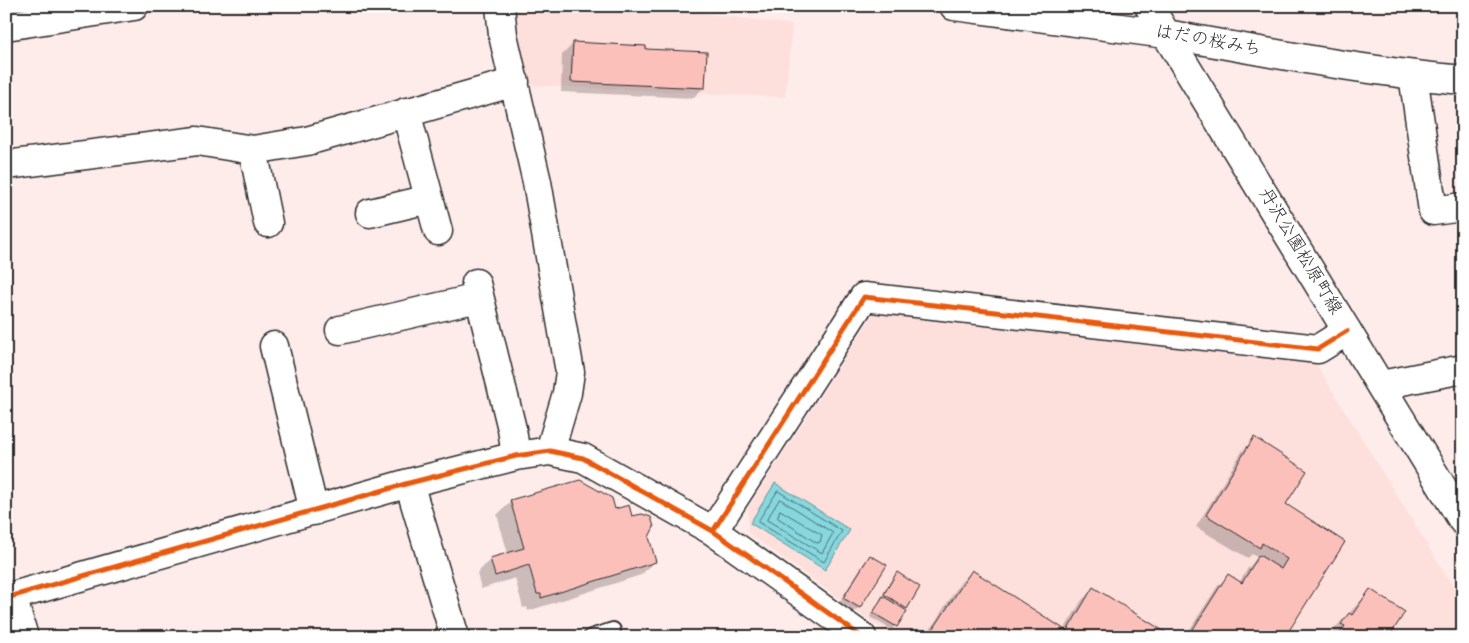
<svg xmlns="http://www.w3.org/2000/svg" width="1469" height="643" viewBox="0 0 1469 643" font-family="Dekko,'Klee One',sans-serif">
  <rect width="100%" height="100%" fill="#feecea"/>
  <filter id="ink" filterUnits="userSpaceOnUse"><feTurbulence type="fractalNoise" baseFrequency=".02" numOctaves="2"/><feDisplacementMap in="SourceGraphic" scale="10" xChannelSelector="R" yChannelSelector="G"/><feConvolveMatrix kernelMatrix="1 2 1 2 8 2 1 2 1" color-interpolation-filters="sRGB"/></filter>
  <g filter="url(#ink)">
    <path fill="#fddfdc" d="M511 6H647L792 25 785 97 525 85Z
      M878 307 1314 361 1463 603V637H893L748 533V508Z"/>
    <path fill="#86d7de" stroke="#629296" d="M775 483 850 530 825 570 750 523Z"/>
    <path fill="#0003" d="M573 44 644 51 704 87 693 98 561 92 562 55Z
      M1254 439 1284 505 1344 543 1283 637H1185L1217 587 1228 576 1239 583 1248 568 1258 558 1252 554 1248 558 1196 527 1243 450Z
      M511 501 614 510 631 517 648 536 655 561 641 575 528 611 527 607 523 608 515 578 481 589 477 573 491 559 508 554 497 515Z
      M870 557 885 566 859 608 851 615 837 606 863 564Z
      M972 571 1064 630 1082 600 1093 589 1171 637H925L961 582Z
      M897 574 906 608 892 630 870 617 890 581Z
      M1370 591 1387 637H1329L1335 628Z"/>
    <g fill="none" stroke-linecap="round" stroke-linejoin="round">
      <path stroke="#4f7073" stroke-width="1" d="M778 491 842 531 824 562 758 522Z
        M780 499 833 533 822 553 767 520Z
        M780 510 822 535 820 542 817 543 778 518Z"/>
    </g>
    <path fill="#fcc0ba" stroke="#2b2b2b" d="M573 42 646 46V49L707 52 705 88 571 82Z
      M1254 437 1307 471 1286 504 1345 542 1285 637H1188L1228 574 1242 583 1259 555 1281 569 1287 559 1262 543 1260 548 1206 515Z
      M580 480 612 498 615 509 629 505 632 516 642 514 651 517 654 527 649 537 656 562 541 598V594H537L529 565 495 576 490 558 524 548 510 500Z
      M870 555 887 565 860 608 843 598Z
      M972 570 1067 631 1093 587 1173 637H928Z
      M897 572 920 587 907 609 884 594Z
      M1370 589 1405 612 1389 637H1338L1345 626 1341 624 1349 613 1352 615Z
      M883 596 907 611 897 627 873 613Z"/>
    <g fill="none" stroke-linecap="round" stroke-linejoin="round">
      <defs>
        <path id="service" d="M591 637 613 630"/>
        <path id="minor" d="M500 6 503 35 537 182 570 372 567 393 550 451
          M1413 75 1433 211 1463 207
          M406 112 438 231
          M253 150 268 223
          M6 165 197 141 253 150 307 141 515 82
          M370 213 429 199
          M476 283 512 429 516 456
          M340 330 478 298
          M274 346 314 511
          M1381 385 1463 369
          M409 483 455 637
          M713 531 864 297 1318 349 1347 331
          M12 596 24 637
          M6 598 409 483 516 456 550 451 583 458 713 531 862 637"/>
        <path id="tertiary" d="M1149 6 1166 34C1265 52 1363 71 1463 80"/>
        <path id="secondary" d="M954 6 1166 34 1463 521
          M6 26 134 6"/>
      </defs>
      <use href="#service" stroke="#2b2b2b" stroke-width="18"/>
      <use href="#minor" stroke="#2b2b2b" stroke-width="31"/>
      <use href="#tertiary" stroke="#2b2b2b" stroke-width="31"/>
      <use href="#secondary" stroke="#2b2b2b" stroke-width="31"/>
      <use href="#service" stroke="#fff" stroke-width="14"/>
      <use href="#minor" stroke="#fff" stroke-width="28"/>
      <use href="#tertiary" stroke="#fff" stroke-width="28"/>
      <use href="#secondary" stroke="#fff" stroke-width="28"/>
      <defs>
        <path id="cycleway" d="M713 531 864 297 1318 349 1347 331
          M6 598 409 483 516 456 550 451 583 458 713 531 862 637"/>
      </defs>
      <use href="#cycleway" stroke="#fff" stroke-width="8"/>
      <use href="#cycleway" stroke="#e8590c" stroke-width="5"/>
    </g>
  </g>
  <g text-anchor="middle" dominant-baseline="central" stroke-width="5" stroke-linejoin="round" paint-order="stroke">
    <g font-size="18" fill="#2b2b2b" stroke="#fff">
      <text transform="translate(1208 42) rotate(10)">はだの桜みち</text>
      <text transform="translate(1299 252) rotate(59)">丹沢公園松原町線</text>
    </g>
  </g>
  <rect width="1469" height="643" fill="none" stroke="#fff" stroke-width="25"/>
  <rect x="12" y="12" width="1444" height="618" fill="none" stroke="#2b2b2b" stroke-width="2" filter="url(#ink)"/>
</svg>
